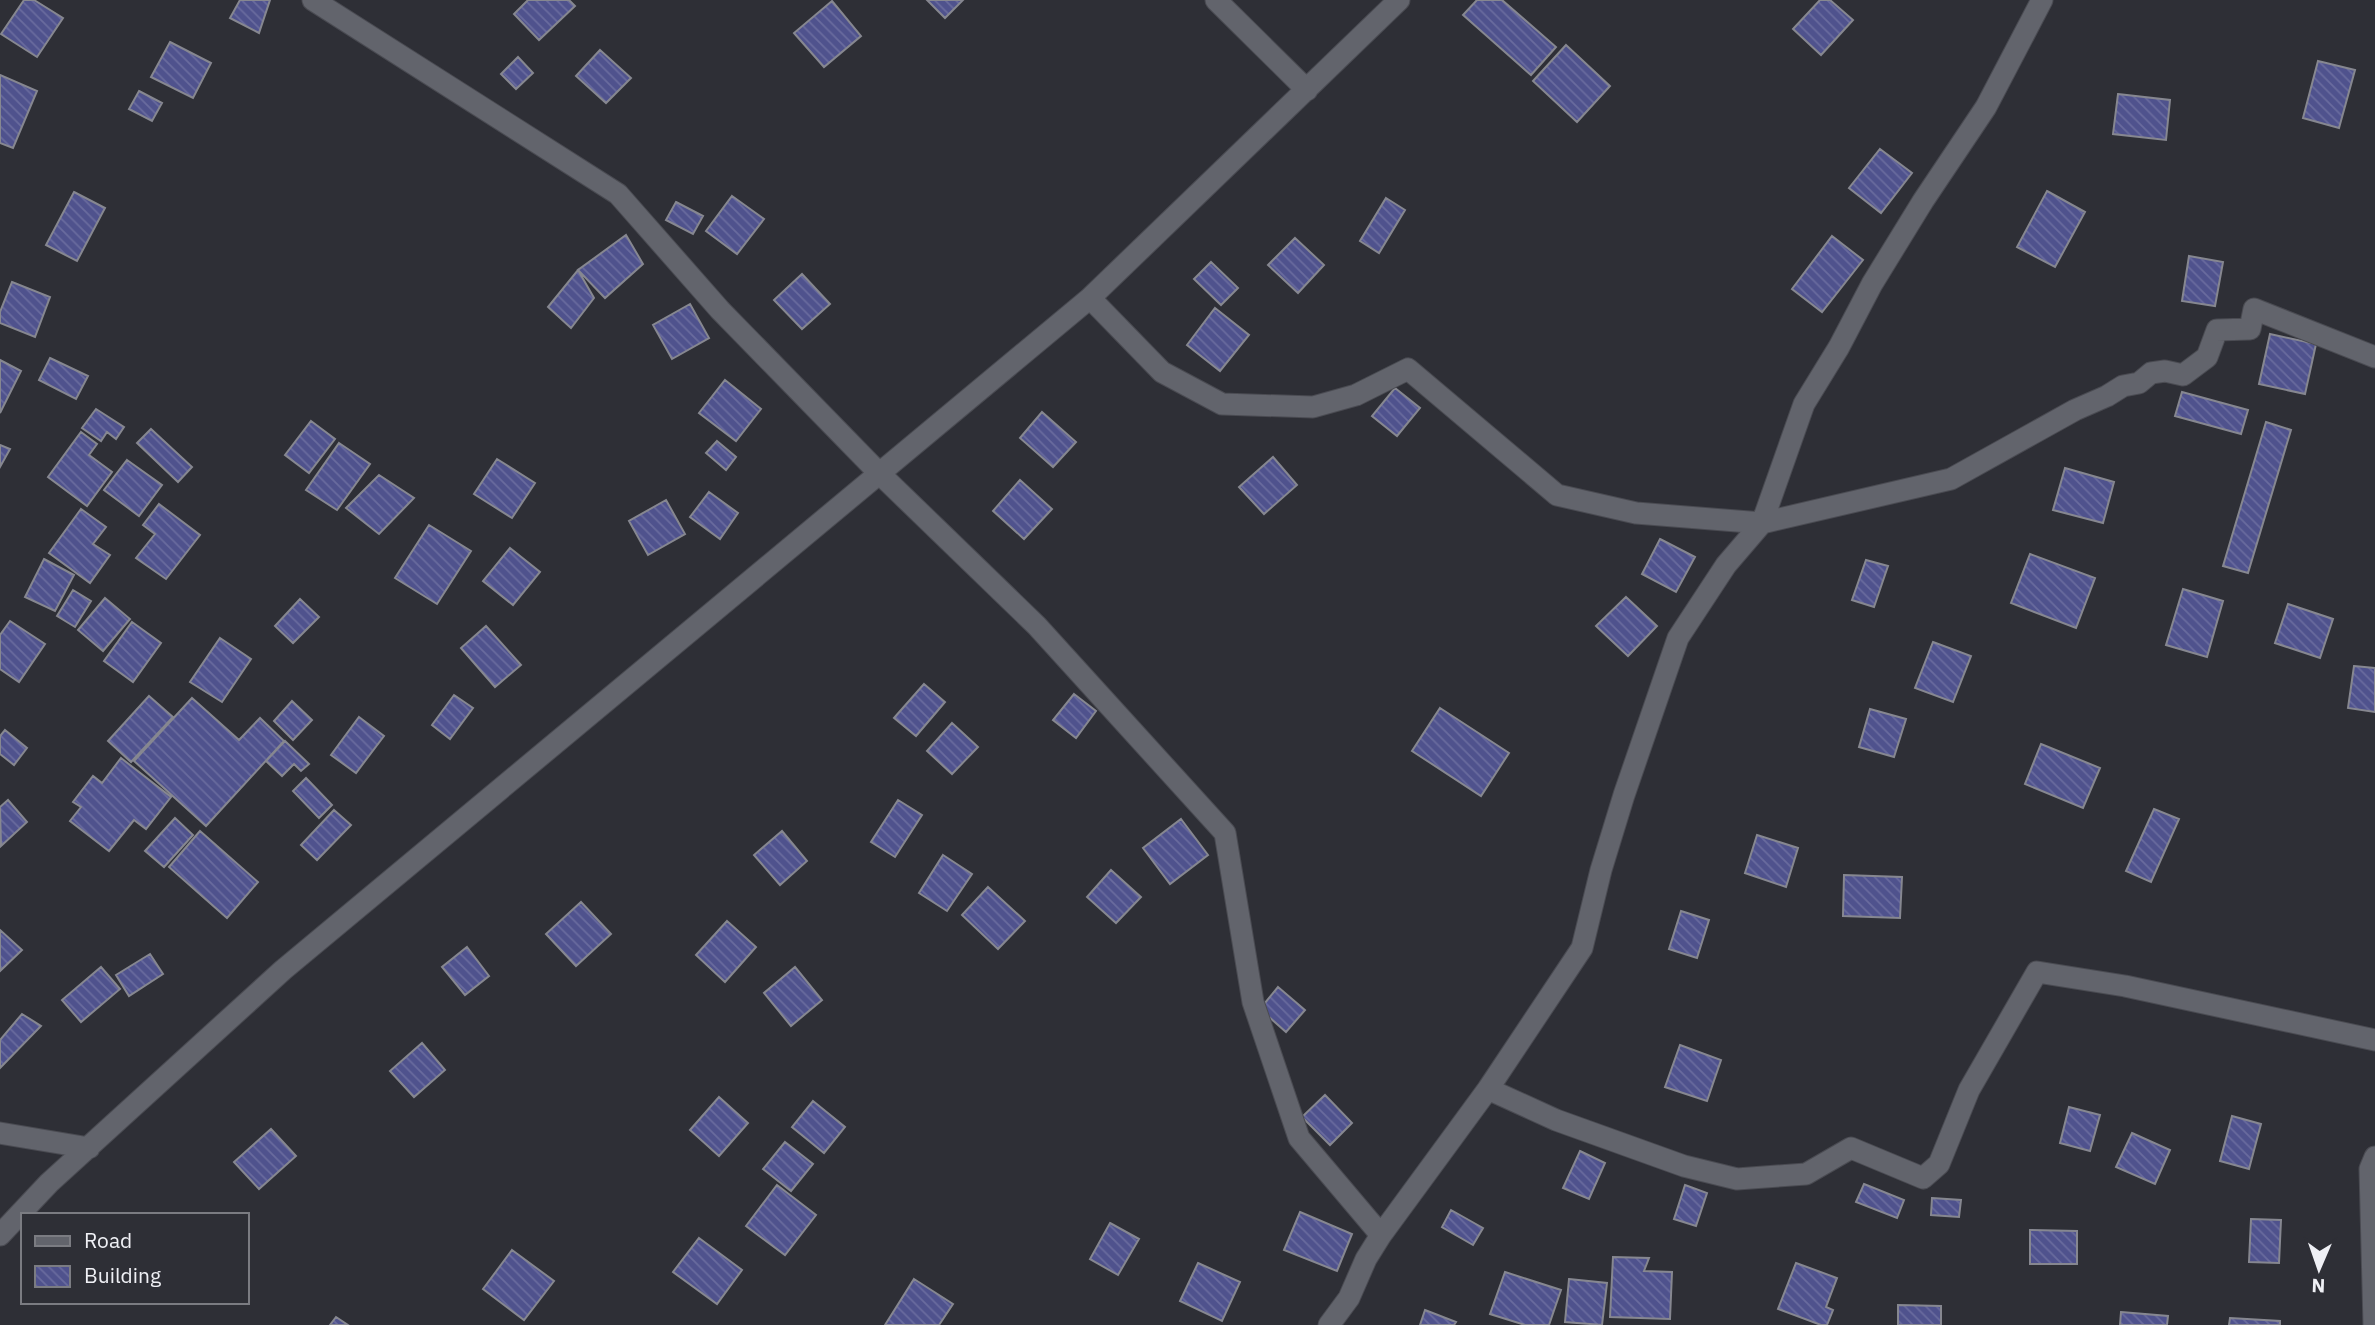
<svg xmlns="http://www.w3.org/2000/svg" width="2375" height="1325" viewBox="0 0 2375 1325" font-family="'IBM Plex Sans',sans-serif">
  <defs>
    <pattern id="building-back-hatch" width="6" height="6" patternUnits="userSpaceOnUse" patternTransform="scale(1.75)"><rect width="6" height="6" fill="#4f528d"/><path d="M-1 5l2 2M0 0l6 6M5-1l2 2" fill="none" stroke="#696b9e"/></pattern>
  </defs>
  <rect width="100%" height="100%" fill="#2e2f36"/>
  <path fill="url(#building-back-hatch)" stroke="#868790" stroke-width="2" d="M24 0H34L63 18 37 57 1 34Z
    M240 0H270L259 33 230 18Z
    M528 0H569L575 6 539 40 514 14Z
    M927 0H963L945 18Z
    M1477 0H1502L1556 47 1531 75 1463 15Z
    M1820 0H1830L1853 20 1821 55 1793 29Z
    M832 1 861 36 824 67 794 33Z
    M170 42 211 63 193 98 151 77Z
    M1566 45 1610 86 1577 122 1533 81Z
    M600 50 631 78 606 103 576 76Z
    M518 57 533 73 516 89 501 74Z
    M2318 61 2355 70 2339 128 2303 118Z
    M0 75 37 91 13 148 0 143Z
    M139 91 162 103 152 121 129 109Z
    M2118 94 2170 100 2166 140 2113 134Z
    M1880 149 1912 173 1881 213 1849 188Z
    M2047 191 2085 212 2055 267 2017 247Z
    M74 192 105 208 77 261 46 245Z
    M732 196 764 219 737 254 706 231Z
    M1386 198 1405 210 1379 253 1360 241Z
    M676 202 703 216 693 234 666 220Z
    M626 235 643 264 605 298 578 270Z
    M1832 236 1863 260 1822 312 1792 289Z
    M1295 238 1324 265 1298 293 1268 265Z
    M2189 256 2223 262 2215 306 2182 301Z
    M1211 262 1238 288 1221 305 1194 279Z
    M578 270 594 298 571 328 548 307Z
    M802 274 830 304 802 329 774 300Z
    M12 282 50 297 35 337 0 323V312Z
    M690 304 709 338 672 359 653 325Z
    M1215 308 1249 335 1220 371 1187 345Z
    M2270 334 2316 344 2305 394 2259 384Z
    M50 358 88 376 76 399 39 380Z
    M0 360 21 371 0 413Z
    M725 380 761 409 736 441 699 413Z
    M1395 388 1420 408 1397 436 1372 416Z
    M2182 392 2248 410 2241 434 2175 416Z
    M96 409 124 427 116 439 107 432 101 441 82 428Z
    M1042 412 1076 442 1053 467 1020 438Z
    M311 421 335 439 309 473 285 455Z
    M2266 422 2291 430 2248 573 2223 566Z
    M151 429 192 467 178 482 137 443Z
    M81 432 97 444 89 455 112 472 87 506 48 477Z
    M717 441 736 457 726 470 706 453Z
    M339 443 370 464 337 510 306 490Z
    M0 445 10 449 0 467Z
    M1273 457 1297 485 1264 514 1239 487Z
    M497 459 535 483 512 518 474 494Z
    M127 460 162 485 139 516 104 490Z
    M2065 468 2114 482 2103 523 2053 510Z
    M379 475 414 498 379 534 346 508Z
    M1020 480 1052 509 1024 539 993 511Z
    M709 492 738 513 720 539 690 517Z
    M666 500 685 534 648 555 629 521Z
    M159 504 200 535 166 579 136 558 155 534 143 525Z
    M81 509 106 527 93 544 110 555 90 583 49 553Z
    M429 525 471 551 437 604 395 578Z
    M1660 539 1695 557 1676 592 1642 574Z
    M510 548 540 572 513 605 483 581Z
    M2030 554 2095 578 2076 628 2011 603Z
    M44 559 74 575 55 611 25 597Z
    M1866 560 1888 566 1874 607 1852 600Z
    M2183 589 2223 601 2207 657 2166 645Z
    M73 590 91 601 75 627 57 616Z
    M1626 597 1657 626 1628 656 1596 626Z
    M105 598 130 619 103 651 78 630Z
    M300 599 319 617 293 643 275 626Z
    M2288 604 2333 619 2320 658 2275 643Z
    M10 621 45 644 19 682 0 669V635Z
    M132 622 161 643 133 682 104 661Z
    M486 626 521 665 495 687 461 648Z
    M220 638 251 659 222 702 190 682Z
    M1933 642 1971 656 1953 702 1915 688Z
    M2354 666 2375 668V712L2348 708Z
    M924 684 945 702 916 736 894 718Z
    M1074 694 1096 711 1076 738 1053 720Z
    M454 695 473 708 450 739 432 725Z
    M149 696 173 717 131 762 108 741Z
    M192 698 239 740 260 718 284 741 206 826 134 761Z
    M292 701 312 720 293 740 274 721Z
    M1440 708 1509 753 1481 796 1412 751Z
    M1870 709 1906 719 1894 757 1859 747Z
    M359 717 384 736 356 773 331 755Z
    M952 723 978 747 952 774 927 751Z
    M5 730 27 748 14 765 0 754V736Z
    M285 741 309 764 301 771 294 764 282 776 266 761Z
    M2041 744 2100 768 2083 808 2025 784Z
    M121 758 171 797 146 829 134 820 109 851 70 821 81 807 73 802 93 776 102 783Z
    M306 778 332 805 319 818 293 791Z
    M8 800 27 822 1 846 0 807Z
    M898 800 922 815 895 857 871 842Z
    M2154 809 2179 819 2151 882 2126 871Z
    M334 810 351 825 317 860 301 845Z
    M175 818 193 835 164 867 145 851Z
    M1181 819 1208 855 1170 884 1143 848Z
    M200 831 258 882 227 918 169 867Z
    M782 831 807 861 780 885 754 855Z
    M1757 835 1798 848 1786 887 1745 873Z
    M943 855 972 874 947 911 919 893Z
    M1111 870 1141 897 1116 923 1087 897Z
    M1844 875 1902 877 1900 918 1843 916Z
    M988 887 1025 921 998 949 962 915Z
    M581 902 611 934 576 966 546 934Z
    M1681 911 1709 920 1697 958 1669 949Z
    M727 921 756 947 725 982 696 955Z
    M0 930 22 950 0 971Z
    M467 947 489 976 465 995 442 967Z
    M150 954 163 974 129 996 116 975Z
    M101 967 120 989 81 1022 62 1000Z
    M795 967 822 1000 791 1026 764 993Z
    M1278 987 1305 1010 1286 1032 1260 1009Z
    M22 1014 41 1026 0 1068V1040Z
    M422 1043 445 1070 414 1097 390 1071Z
    M1680 1045 1721 1060 1707 1101 1665 1087Z
    M1325 1095 1352 1123 1330 1145 1302 1117Z
    M719 1097 748 1123 719 1156 690 1130Z
    M813 1101 845 1127 824 1153 792 1127Z
    M2069 1107 2100 1115 2090 1151 2060 1143Z
    M2232 1116 2261 1124 2249 1169 2220 1161Z
    M271 1129 296 1156 259 1189 234 1162Z
    M2132 1133 2170 1150 2155 1184 2116 1167Z
    M785 1142 813 1164 791 1191 763 1169Z
    M1580 1151 1605 1163 1589 1199 1563 1188Z
    M1864 1184 1904 1200 1897 1218 1856 1202Z
    M777 1185 816 1215 785 1255 746 1226Z
    M1685 1185 1707 1193 1696 1226 1674 1219Z
    M1932 1198 1961 1200 1959 1217 1931 1215Z
    M1451 1210 1483 1228 1473 1245 1442 1227Z
    M1300 1212 1352 1234 1337 1271 1284 1250Z
    M2251 1219 2281 1220 2279 1263 2249 1262Z
    M1110 1223 1139 1239 1118 1275 1090 1259Z
    M2030 1230 2077 1231V1264H2030Z
    M699 1238 742 1270 717 1304 673 1272Z
    M512 1250 554 1281 524 1320 483 1289Z
    M1613 1257 1649 1258 1644 1271 1672 1272 1670 1319 1610 1317Z
    M1198 1263 1240 1282 1222 1321 1180 1301Z
    M1796 1263 1837 1278 1826 1307 1833 1310 1827 1325H1821L1778 1309Z
    M1505 1272 1561 1290 1549 1325H1525L1490 1314Z
    M914 1279 953 1304 939 1325H885Z
    M1569 1279 1607 1283 1602 1325 1565 1322Z
    M1898 1305 1941 1306V1325H1898Z
    M1425 1310 1456 1322 1454 1325H1420Z
    M2121 1312 2168 1316 2167 1325H2120Z
    M336 1317 348 1325H330Z
    M2230 1318 2280 1321V1325H2229Z"/>
  <g fill="none" stroke-linecap="round" stroke-linejoin="round">
    <defs>
      <path id="street" d="M313 0 618 194 720 310 879 473 1037 626 1225 833 1253 1002 1299 1138 1381 1235
        M1216 0 1307 90
        M1090 298 1162 372 1222 404 1313 407 1356 395 1408 369 1557 495 1636 513 1762 523 1951 479 2075 410 2107 396 2123 386 2139 383 2151 373 2165 371 2183 375 2207 357 2217 330 2250 329 2254 309 2375 357
        M1488 1089 1556 1120 1684 1166 1737 1179 1806 1174 1851 1148 1923 1178 1939 1164 1969 1090 2037 972 2125 986 2375 1040
        M0 1133 89 1148
        M0 1235 49 1183 283 970 1090 298 1399 0
        M1329 1325 1349 1298 1366 1259 1381 1235 1488 1089 1582 948 1601 870 1624 795 1678 638 1726 565 1762 523 1804 404 1839 347 1872 284 1923 201 1986 107 2042 0
        M2374 1325 2370 1169 2375 1157"/>
    </defs>
    <use href="#street" stroke="#4a4b52" stroke-width="23"/>
    <use href="#street" stroke="#62646c" stroke-width="21"/>
  </g>
  <rect x="21" y="1213" width="228" height="91" fill="#2e2f36" stroke="#7b7c82" stroke-width="2"/>
  <rect x="35" y="1236" width="35" height="10" fill="#62646c" stroke="#7b7c82" stroke-width="2"/>
  <text x="84" y="1248" font-size="21" fill="#eff0f5">Road</text>
  <rect x="35" y="1266" width="35" height="21" fill="url(#building-back-hatch)" stroke="#7b7c82" stroke-width="2"/>
  <text x="84" y="1283" font-size="21" fill="#eff0f5">Building</text>
  <g transform="translate(2319 1269) rotate(182)" stroke="#2e2f36" stroke-width="5" paint-order="stroke">
  <path d="M0-5L12 26L0 18L-12 26Z" fill="#eff0f5"/>
  <text y="-10" font-size="19" font-weight="bold" text-anchor="middle" fill="#eff0f5">N</text>
  </g>
</svg>
